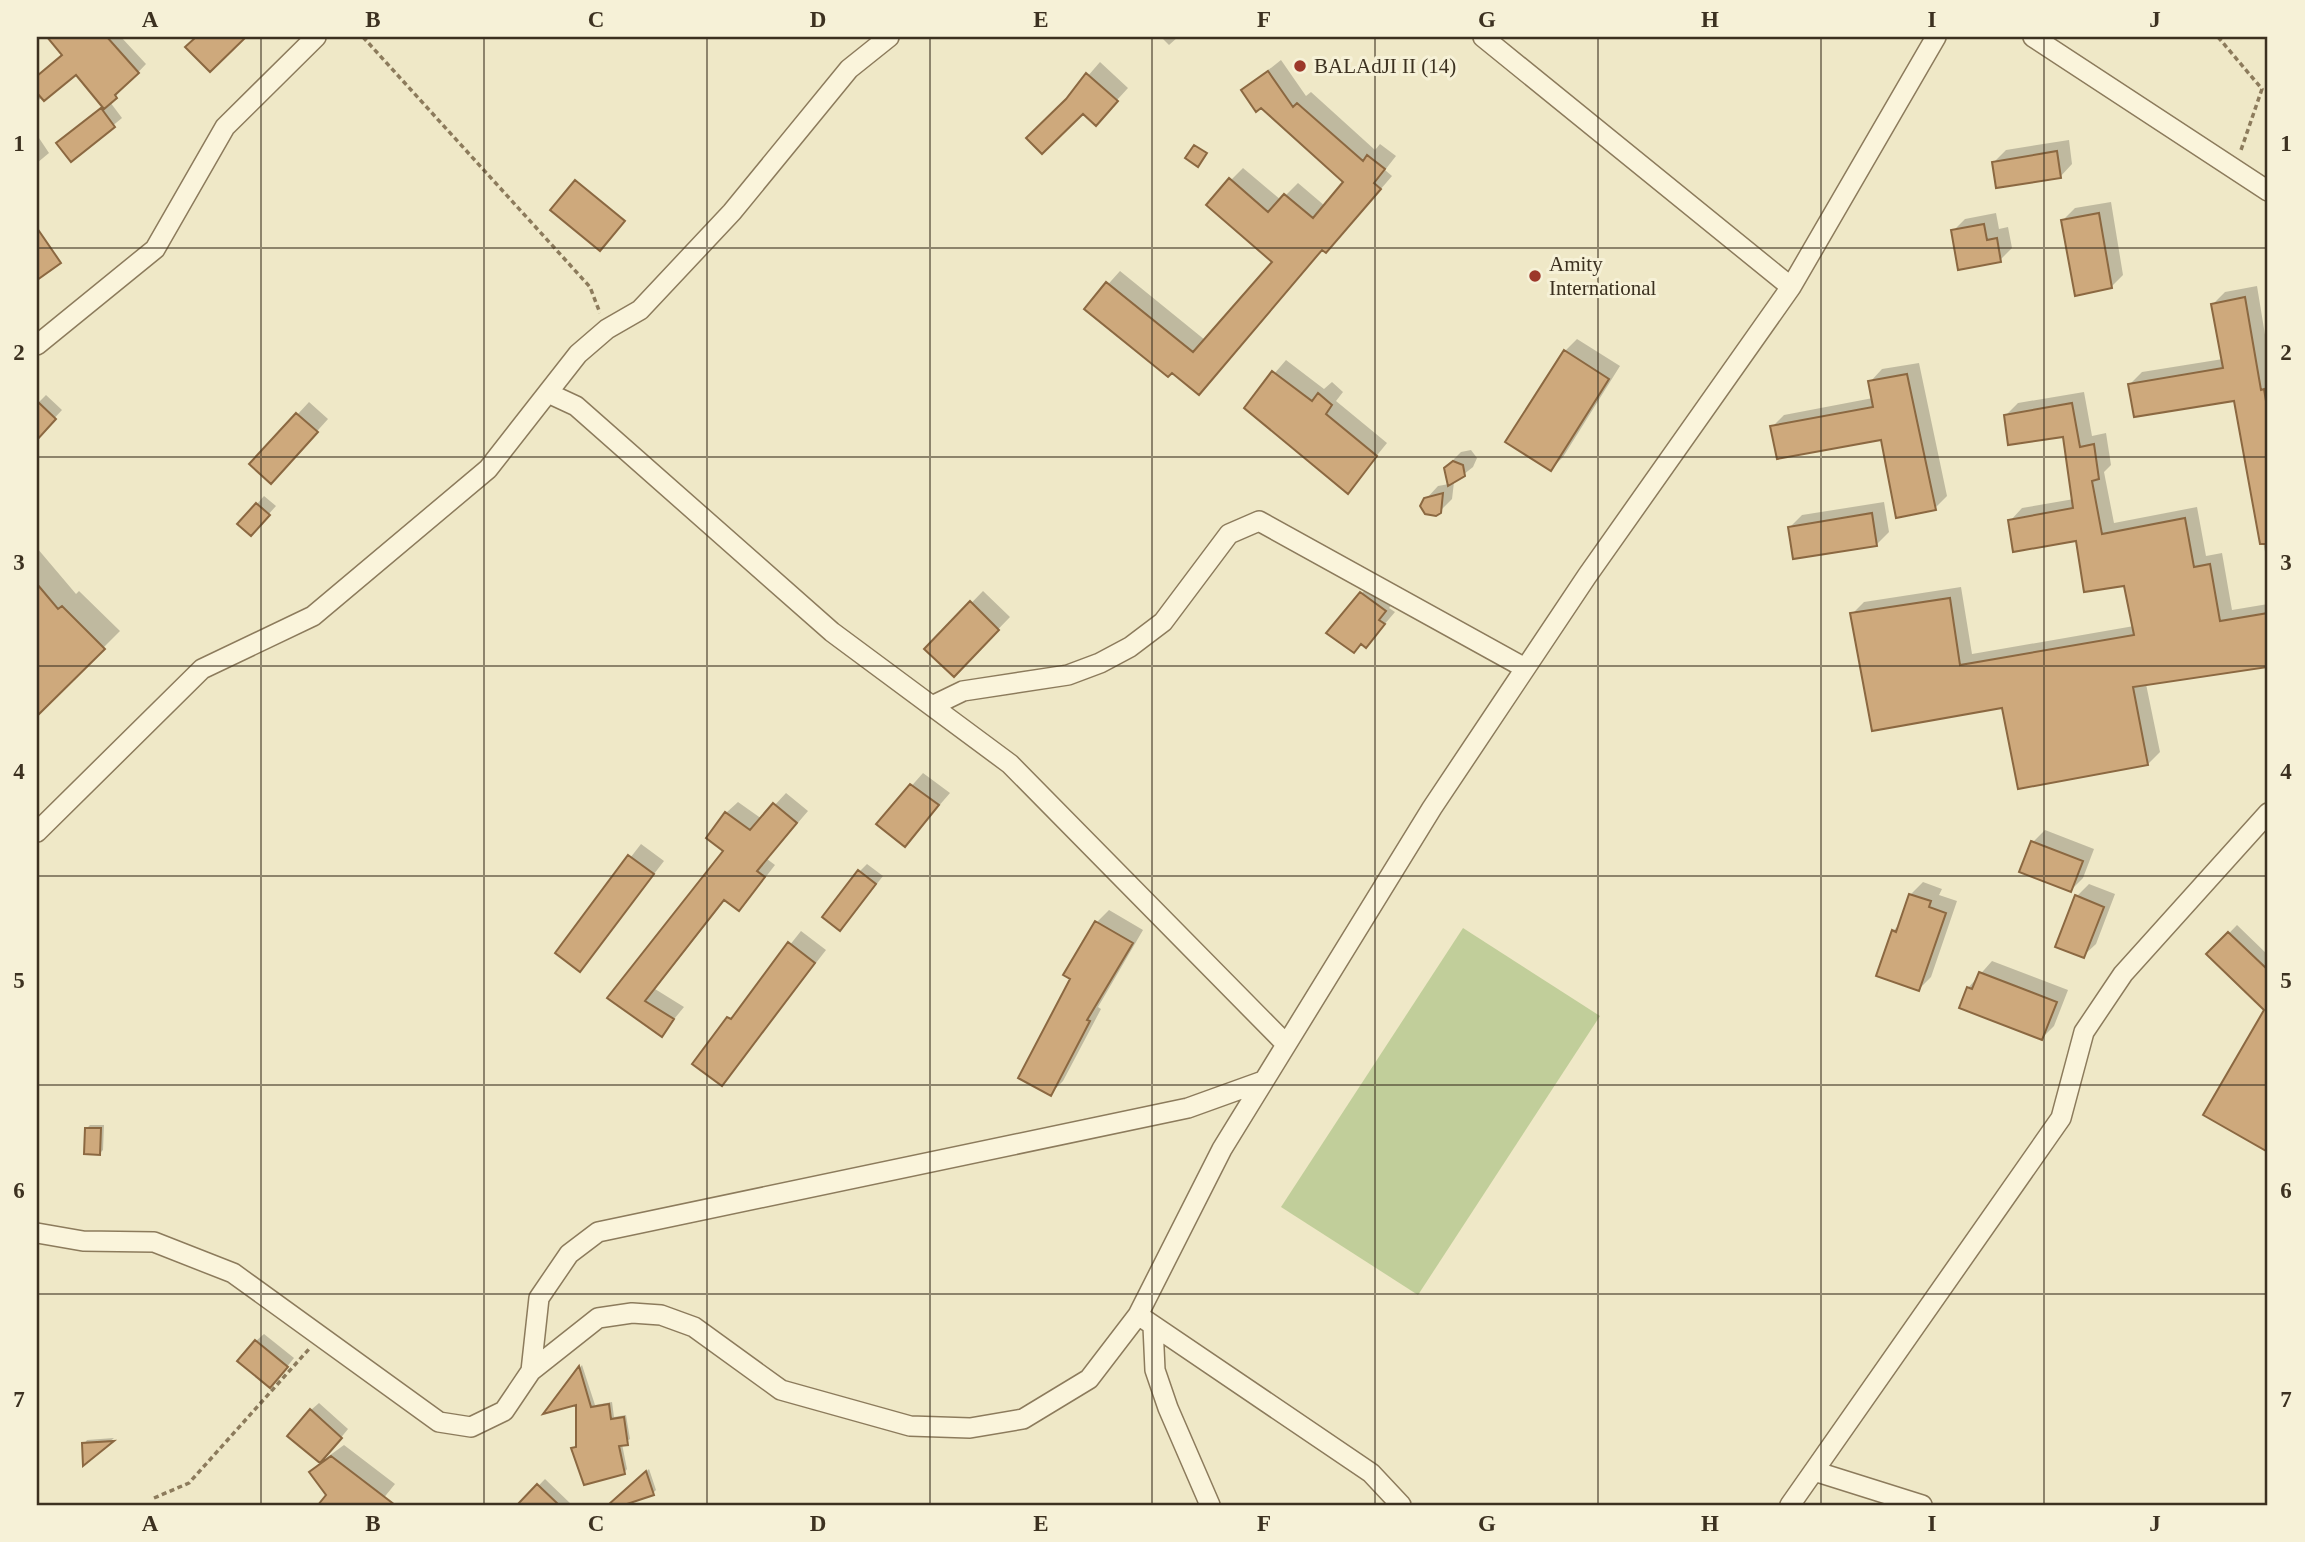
<svg xmlns="http://www.w3.org/2000/svg" width="2305" height="1542" viewBox="0 0 2305 1542" font-family="'Times New Roman',serif">
  <rect width="100%" height="100%" fill="#efe8c7"/>
  <path fill="#c1ce9a" d="M1463 928 1600 1016 1418 1295 1281 1207Z"/>
  <path fill="#0003" d="M49 37H121L146 64 110 102 122 118 71 160 66 136 104 106 76 72 37 101V77L64 54Z
    M1161 37H1178L1169 45Z
    M1281 60 1306 96 1311 92 1375 150 1380 144 1396 156 1385 170 1392 176 1338 239 1323 248 1211 381 1172 371 1086 309 1120 271 1205 340 1274 261 1231 180 1243 168 1281 200 1298 183 1325 206 1346 182 1243 90Z
    M1100 62 1128 88 1107 111 1068 99Z
    M37 135 49 153 37 163Z
    M2069 140 2072 164 2060 177 1994 162 2006 150Z
    M2111 202 2123 275 2111 287 2063 220 2075 208Z
    M1996 213 1999 229 2008 227 2012 248 2000 260 1953 231 1965 219Z
    M2257 286 2268 353V567L2235 399 2130 384 2142 372 2223 359 2213 304 2225 292Z
    M1577 339 1620 366 1563 457 1551 469 1565 351Z
    M1286 360 1324 389 1332 382 1343 392 1336 401 1387 443 1348 491 1246 407Z
    M1919 363 1947 496 1935 508 1883 438 1772 427 1784 415 1873 398 1870 382 1882 369Z
    M2084 392 2092 436 2106 433 2111 465 2104 472 2114 523 2197 507 2206 556 2222 553 2232 610 2268 604V658L2260 667 2146 684 2160 752 2148 764 2003 706 1852 614 1864 602 1961 587 1972 654 2134 626 2125 584 2078 539 2010 521 2022 508 2074 499 2065 435 2006 415 2018 403Z
    M46 395 62 410 37 437V404Z
    M309 402 328 419 283 469 252 464Z
    M1471 450 1477 458 1473 467 1454 482 1452 499 1440 511 1426 499 1438 486 1449 484 1445 473 1449 464 1461 452Z
    M264 496 276 506 258 526 257 504Z
    M1884 502 1889 532 1877 544 1790 527 1802 515Z
    M37 548 76 594 79 591 120 631 37 714Z
    M1373 582 1397 598 1389 608 1395 612 1366 646 1361 594Z
    M983 591 1010 617 954 675 927 649Z
    M923 773 950 793 905 845 878 824Z
    M786 793 808 811 767 859 775 865 750 897 738 909 726 899 655 989 684 1007 661 1035 610 997 726 850V813L738 802 762 819Z
    M2045 830 2094 849 2083 878 2071 890 2033 842Z
    M641 844 664 861 580 970 557 952Z
    M867 864 883 876 848 921 859 872Z
    M1923 882 1942 889 1939 895 1957 901 1931 977 1919 989 1893 931 1900 924 1911 894Z
    M2089 884 2115 894 2096 944 2083 956 2077 896Z
    M1109 910 1143 930 1098 1007 1101 1009 1063 1081 1051 1093 1073 978 1066 974 1097 922Z
    M2237 925 2268 955V966L2246 989 2209 954Z
    M801 931 826 950 722 1084 695 1064Z
    M1992 961 2068 990 2054 1026 2042 1038 1961 1007 1968 988Z
    M2268 1007V1150L2205 1114Z
    M90 1125H104L103 1150 100 1153 87 1128Z
    M264 1334 294 1358 278 1378 256 1341Z
    M582 1365 595 1405 612 1402 614 1417 626 1415 630 1439 622 1444 627 1469 624 1473 573 1449 576 1445 578 1403 548 1411Z
    M319 1403 348 1429 322 1461 344 1445 395 1484 378 1505H321L328 1495 311 1472 321 1462 311 1410Z
    M114 1438 85 1462 84 1444 87 1440Z
    M649 1469 656 1490 653 1493 610 1505Z
    M545 1479 572 1505H520Z"/>
  <path fill="#cea97c" stroke="#8b6841" stroke-width="2" d="M47 37H107L139 73 115 95 117 98 104 109 76 75 44 101 37 93V76L62 55Z
    M196 37H246L210 72 185 47Z
    M1268 71 1293 107 1297 103 1363 161 1367 155 1385 169 1374 183 1381 189 1326 253 1322 250 1199 395 1172 373 1168 377 1084 309 1106 282 1193 352 1272 262 1206 205 1229 178 1268 212 1284 194 1313 218 1343 182 1261 108 1256 112 1241 90Z
    M1086 73 1118 101 1096 126 1083 114 1042 154 1026 138 1066 99Z
    M101 108 115 127 71 162 56 143Z
    M1194 145 1207 153 1198 167 1185 158Z
    M2057 151 2061 178 1996 188 1992 162Z
    M575 180 625 221 600 251 550 210Z
    M2099 213 2112 288 2075 296 2061 220Z
    M1984 224 1987 240 1997 238 2001 262 1958 270 1951 230Z
    M37 228 61 263 37 280Z
    M2245 297 2261 390 2264 389 2268 413V544H2260L2234 401 2134 417 2128 384 2223 368 2211 304Z
    M1564 350 1609 379 1551 471 1505 442Z
    M1272 371 1312 401 1318 393 1332 405 1326 414 1377 456 1348 494 1244 408Z
    M1907 374 1936 510 1896 518 1881 440 1777 459 1770 426 1873 407 1868 381Z
    M37 401 56 419 37 440Z
    M2072 403 2080 447 2094 444 2099 479 2092 481 2102 534 2185 518 2194 567 2210 564 2220 621 2268 613V667L2133 687 2148 765 2018 789 2002 708 1872 731 1850 613 1950 598 1960 665 2134 635 2124 586 2084 592 2076 541 2013 552 2008 520 2073 508 2063 437 2008 445 2004 415Z
    M296 413 318 432 271 484 249 464Z
    M1453 461 1463 465 1465 476 1448 486 1444 468Z
    M1443 493 1441 513 1436 516 1425 514 1420 506 1424 498Z
    M256 503 270 515 251 536 237 524Z
    M1872 513 1877 546 1793 559 1788 527Z
    M37 584 58 609 62 606 105 649 37 716Z
    M1360 592 1386 611 1379 620 1385 624 1366 648 1361 644 1354 653 1326 633Z
    M970 601 999 630 954 677 924 649Z
    M910 784 939 805 905 847 876 824Z
    M773 803 797 823 757 871 765 877 739 911 724 900 645 1001 674 1019 662 1037 607 998 723 851 706 838 725 812 750 830Z
    M2031 841 2083 861 2071 892 2019 872Z
    M628 855 654 874 580 972 555 953Z
    M858 870 876 884 840 931 822 917Z
    M1909 894 1931 901 1929 907 1946 913 1919 991 1876 976 1892 930 1896 932Z
    M2075 895 2104 907 2084 958 2055 947Z
    M1095 921 1133 943 1087 1020 1090 1021 1051 1096 1018 1078 1070 979 1063 975Z
    M2228 932 2268 970V1152L2203 1115 2264 1010 2206 954Z
    M788 942 815 963 722 1086 692 1064 727 1017 731 1019Z
    M1979 972 2057 1002 2042 1040 1959 1008 1967 987 1972 989Z
    M85 1128H101L100 1155 84 1154Z
    M255 1340 288 1367 270 1388 237 1361Z
    M579 1366 591 1407 609 1404 611 1419 624 1417 628 1445 619 1446 625 1474 584 1485 571 1448 576 1447V1405L543 1414Z
    M310 1409 342 1438 320 1463 287 1436Z
    M114 1441 83 1466 82 1443Z
    M331 1456 395 1505H318L326 1495 309 1472Z
    M646 1471 654 1495 624 1505H608Z
    M537 1484 559 1505H517Z"/>
  <g fill="none" stroke-linecap="round" stroke-linejoin="round">
    <defs>
      <path id="minor" d="M1483 37 1791 287
        M2033 37 2268 191
        M37 345 155 249 225 127 316 37
        M548 393 576 406 832 632 1010 764 1285 1043
        M932 706 963 691 1068 675 1100 663 1130 647 1163 622 1229 534 1259 521 1525 668
        M37 832 202 669 313 616 488 469 578 354 607 329 640 310 732 212 849 69 889 37
        M37 1233 83 1241 154 1242 233 1273 439 1422 471 1427 504 1411 531 1371 598 1318 632 1313 661 1315 694 1327 781 1390 910 1426 970 1428 1023 1419 1089 1379 1138 1315 1222 1149 1432 808 1587 576 1791 287 1936 37
        M1138 1315 1371 1473 1401 1505
        M1153 1326 1155 1370 1168 1408 1210 1505
        M531 1371 539 1298 569 1254 598 1232 1188 1108 1263 1081
        M1814 1471 1922 1505
        M1790 1505 2061 1118 2084 1032 2123 974 2268 813"/>
    </defs>
    <use href="#minor" stroke="#8c7b5c" stroke-width="22"/>
    <path stroke="#8c7b5c" stroke-width="3.5" stroke-dasharray="5 3.5" stroke-linecap="butt" d="M363 37 590 287 600 313
      M2218 37 2262 89 2241 150
      M154 1498 189 1483 309 1349"/>
    <use href="#minor" stroke="#faf4db" stroke-width="19"/>
  </g>
  <path fill="none" stroke="#3c3120" stroke-width="2" stroke-opacity="0.55" d="M261 37V1505M484 37V1505M707 37V1505M930 37V1505M1152 37V1505M1375 37V1505M1598 37V1505M1821 37V1505M2044 37V1505M37 248H2268M37 457H2268M37 666H2268M37 876H2268M37 1085H2268M37 1294H2268"/>
  <g fill="#9c382a" stroke="#f6f1d7" stroke-width="2.5">
    <circle cx="1300" cy="66" r="7"/>
    <circle cx="1535" cy="276" r="7"/>
  </g>
  <g text-anchor="middle" dominant-baseline="central" stroke-width="6" stroke-linejoin="round" paint-order="stroke">
    <g font-size="21" fill="#3c3120" stroke="#f6f1d7" text-anchor="start">
      <text x="1314" y="66">BALAdJI II (14)</text>
      <text x="1549" y="264">Amity<tspan x="1549" dy="24">International</tspan></text>
    </g>
  </g>
  <rect width="2305" height="1542" fill="none" stroke="#f6f1d7" stroke-width="77"/>
  <rect x="38" y="38" width="2228" height="1466" fill="none" stroke="#3c3120" stroke-width="2.5"/>
  <g font-size="23" text-anchor="middle" font-weight="bold" fill="#3c3120">
    <text x="150" y="27">A</text>
    <text x="373" y="27">B</text>
    <text x="596" y="27">C</text>
    <text x="818" y="27">D</text>
    <text x="1041" y="27">E</text>
    <text x="1264" y="27">F</text>
    <text x="1487" y="27">G</text>
    <text x="1710" y="27">H</text>
    <text x="1932" y="27">I</text>
    <text x="2155" y="27">J</text>
    <text x="19" y="151">1</text>
    <text x="2286" y="151">1</text>
    <text x="19" y="360">2</text>
    <text x="2286" y="360">2</text>
    <text x="19" y="570">3</text>
    <text x="2286" y="570">3</text>
    <text x="19" y="779">4</text>
    <text x="2286" y="779">4</text>
    <text x="19" y="988">5</text>
    <text x="2286" y="988">5</text>
    <text x="19" y="1198">6</text>
    <text x="2286" y="1198">6</text>
    <text x="19" y="1407">7</text>
    <text x="2286" y="1407">7</text>
    <text x="150" y="1531">A</text>
    <text x="373" y="1531">B</text>
    <text x="596" y="1531">C</text>
    <text x="818" y="1531">D</text>
    <text x="1041" y="1531">E</text>
    <text x="1264" y="1531">F</text>
    <text x="1487" y="1531">G</text>
    <text x="1710" y="1531">H</text>
    <text x="1932" y="1531">I</text>
    <text x="2155" y="1531">J</text>
  </g>
</svg>
